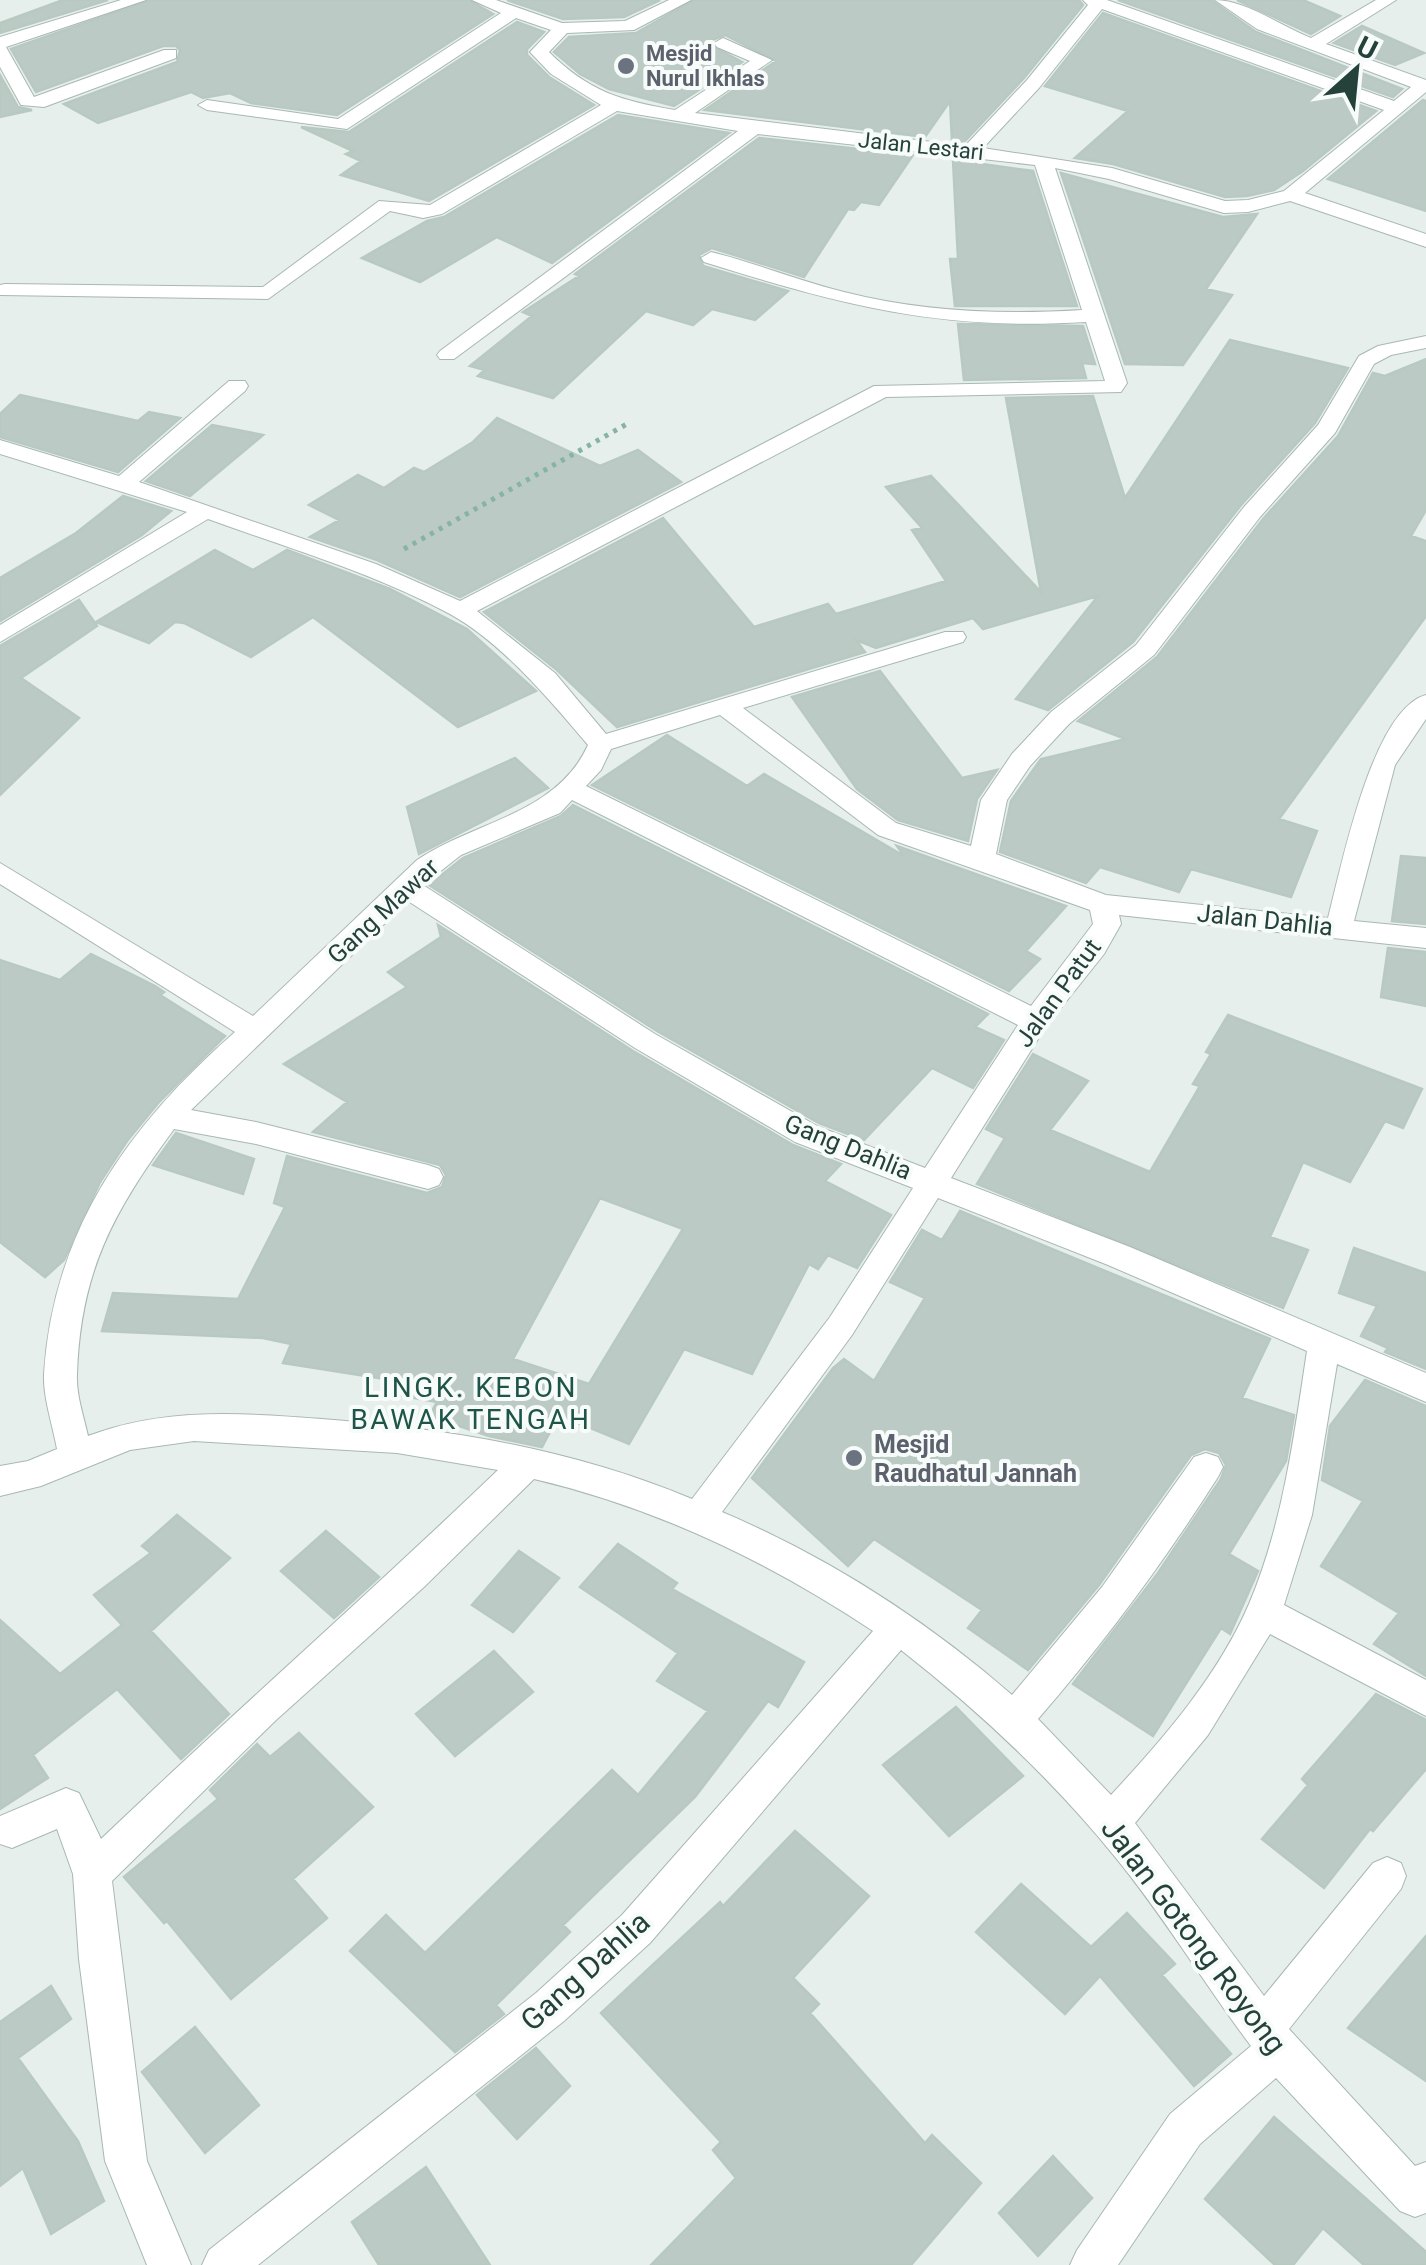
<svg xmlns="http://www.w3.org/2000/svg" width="1426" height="2265" viewBox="0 0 1426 2265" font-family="Roboto,sans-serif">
  <rect width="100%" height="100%" fill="#e6efeb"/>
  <path fill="#bbcac4" stroke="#b8c9c2" stroke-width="2.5" fill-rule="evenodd" d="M63 0H108L0 33V23Z
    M150 0H469L493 14 337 115 251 103 230 93 203 98 191 92 98 123 64 104 177 62 180 50 176 46H163L36 92 11 49Z
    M507 0H660L624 17 563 19Z
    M694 0H1079L1083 5 1024 78 964 142 952 141 950 101 925 137 705 110 776 61 725 35 712 40 711 45 742 62 674 106 609 89 580 74 554 52 569 37 636 33Z
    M1118 0H1211L1256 32 1402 89 1393 97Z
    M1237 0H1303L1340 16 1311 34Z
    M1103 13 1376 111 1303 171 1274 190 1247 196 1225 197 1113 164 1075 158 1128 111 1045 86Z
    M517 22 544 32 527 49V55L549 77 594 105 429 201 341 175 361 161 346 154 353 151 301 127 349 132Z
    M1362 26 1424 53 1395 65 1334 43Z
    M0 75 18 107 32 110 0 117Z
    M1423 100 1426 101V211L1328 179Z
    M618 115 729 133 552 263 497 237 420 282 362 258 427 221 444 217Z
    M759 138 913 155 879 205 861 202 854 210 848 209 804 277 712 248 699 255 703 266 788 291 755 320 712 309 693 325 646 311 553 398 478 376 485 370 470 366 532 316 523 312 579 276 575 274Z
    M953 160 1033 171 1077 306H955L950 259H958Z
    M1061 173 1223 217 1257 214 1206 289 1232 295 1183 365 1125 364Z
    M958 324 1083 326 1095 364 1082 363 1086 378 964 380Z
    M1230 340 1348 368 1315 423 1241 505 1133 642 1048 710 1016 699 1098 596 983 629 973 618 876 648 856 640 865 652 617 727 557 670 484 612 663 518 754 627 828 604 836 614 946 581 912 530 922 528 886 487 931 476 1041 592 1006 398 1093 396 1125 498Z
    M1426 359V510L1411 536 1426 541V616L1279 819 1317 831 1291 897 1191 869 1179 892 1100 867 1086 883 1000 852 1011 801 1041 759 1126 739 1078 721 1157 657 1263 519 1338 436 1373 373 1385 376Z
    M20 395 138 421 149 412 180 418 118 472 0 437V414Z
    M497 418 600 466 638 450 681 482 460 597 377 560 310 537 339 520 309 505 358 475 384 488 414 468 424 472 473 442Z
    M212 425 263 435 190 496 146 481Z
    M123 496 171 511 142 535 0 621V578L76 533Z
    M215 550 253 570 287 550 390 589 467 629 536 691 458 727 313 617 251 657 184 623 175 622 149 643 96 622Z
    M79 600 97 626 21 678 79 718 0 795V646Z
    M880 671 962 778 997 770 977 799 968 841 898 820 857 789 792 697Z
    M667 735 747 786 764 774 904 856 897 846 1066 906 1026 951 1040 959 1009 991 592 785Z
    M515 758 548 788 419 854 407 807Z
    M573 805 988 1014 975 1027 1004 1040 973 1088 932 1068 864 1140 819 1123 657 1031 429 885 463 858 561 816Z
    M1401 856 1426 858V924L1392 921Z
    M438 925 633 1051 793 1145 841 1164 825 1181 891 1215 857 1268 828 1255 818 1269 809 1264 752 1374 684 1349 629 1444 559 1415 542 1447 489 1436 429 1416 437 1402 386 1393 391 1380 283 1363 291 1344 263 1338 102 1331 113 1293 238 1299 285 1207 274 1203 287 1156 427 1193 442 1187 446 1175 440 1165 313 1132 347 1102 284 1064 407 987 388 972 441 937ZM600 1198 683 1229 589 1384 513 1359Z
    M1388 948 1426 952V1006L1381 997Z
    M91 954 155 986 164 992 160 995 225 1036 159 1102 127 1141 100 1182 64 1260 45 1277 0 1242V960L60 980Z
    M1228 1015 1422 1089 1403 1128 1385 1121 1350 1182 1303 1162 1270 1237 1308 1250 1283 1308 977 1184 1005 1138 986 1129 1033 1054 1088 1081 1050 1130 1150 1172 1200 1086 1193 1084 1211 1054 1206 1052Z
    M176 1133 254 1159 243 1194 153 1165Z
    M960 1211 1270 1339 1242 1398 1294 1415 1286 1461 1229 1554 1258 1571 1230 1634 1221 1628 1153 1736 1073 1684 1158 1573 1221 1479 1226 1465 1219 1453 1205 1449 1191 1455 1099 1585 1028 1670 968 1628 982 1610 874 1539 848 1566 752 1478 833 1368 844 1359 874 1381 925 1298 890 1282 922 1230 942 1240Z
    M1354 1248 1426 1273V1369L1385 1352 1388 1348 1361 1336 1377 1306 1339 1293Z
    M1365 1380 1426 1406V1676L1374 1644 1399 1613 1321 1566 1363 1501 1322 1480 1330 1426Z
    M177 1515 230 1558 151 1631 229 1714 181 1759 117 1689 33 1755 48 1778 0 1809V1620L60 1674 122 1625 94 1595 151 1553 142 1546Z
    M326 1531 379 1577 334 1618 281 1571Z
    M618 1544 677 1583 672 1589 804 1662 778 1707 768 1701 695 1797 563 1925 570 1932 496 2005 504 2014 455 2052 350 1951 386 1915 425 1953 612 1770 638 1795 708 1711 657 1681 678 1653 580 1587Z
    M519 1551 559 1578 513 1632 472 1605Z
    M494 1651 533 1692 455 1756 416 1714Z
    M1376 1694 1426 1720V1769L1373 1831 1370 1829 1324 1888 1262 1839 1308 1785 1302 1779Z
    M956 1707 1023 1776 949 1836 883 1765Z
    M299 1733 373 1807 293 1879 327 1918 231 1999 167 1921 164 1923 124 1877 218 1799 210 1790 257 1744 270 1757Z
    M795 1831 869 1896 793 1978 819 2004 810 2013 925 2143 932 2135 981 2183 911 2265H651L736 2178 713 2150 721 2142 601 2013 720 1902 723 1906Z
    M1021 1884 1091 1947 1127 1913 1175 1964 1162 1975 1231 2054 1194 2086 1100 1976 1065 2014 976 1932Z
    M1426 1936V2081L1348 2028Z
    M51 1986 71 2019 18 2058 78 2141 104 2201 51 2234 23 2168 0 2186V2022Z
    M195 2027 259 2105 205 2153 142 2072Z
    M536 2048 570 2086 517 2139 477 2095Z
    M1274 2117 1426 2252V2265H1364L1323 2228 1293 2265H1275L1205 2199Z
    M1053 2156 1092 2198 1038 2256 999 2213Z
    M426 2167 490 2265H379L352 2222Z"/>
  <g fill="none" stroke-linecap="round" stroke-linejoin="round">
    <defs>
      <path id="street" d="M121 0H146L6 47 34 97 164 50H176V58L44 107 21 105 0 67V37Z
        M472 0H496L562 23 625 21 669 0H691L634 30 567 33 549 52C589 92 622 101 675 110L750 61 717 47 714 43 723 38 772 60 695 113 965 146 1027 80 1088 5 1083 0H1107L1394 101 1411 87 1257 29 1215 0C1245 0 1281 26 1311 38L1376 0H1396L1326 44 1426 80V92L1305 193 1426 234V247L1290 201 1248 212 1224 213 1109 179 1055 168 1127 383 1121 392 886 397 477 611 555 673 606 734 945 632H963L966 637 963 642 743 708 896 823 971 846 981 800 1012 754 1051 712 1136 645 1244 507 1318 425 1359 356 1378 346 1426 336V348L1391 355 1374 364 1335 433 1260 517 1154 655 1069 724 1030 766 1007 800 996 854 1106 895 1328 918C1341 869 1372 709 1426 695V719L1395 765 1354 921 1426 928V948L1119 915 1121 924 1104 954 1045 1028 951 1178 1130 1247 1426 1373V1402L1337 1364 1312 1515 1284 1605 1426 1680V1716L1270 1634 1208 1735 1135 1823 1264 1996 1373 1863 1387 1857 1401 1863 1406 1876 1401 1889 1289 2029 1415 2166 1426 2162V2213L1415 2217 1400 2211 1276 2078 1200 2144 1118 2265H1070L1077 2250 1170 2114 1251 2046C1205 1985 1165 1918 1116 1858 1052 1779 981 1713 901 1650L650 1943 564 2021 258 2265H202L209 2250 536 1993 622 1915 873 1631C768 1561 657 1508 534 1479L424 1587 275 1721 112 1881 147 2161 191 2265H147L105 2161 79 1959 73 1874 57 1829 12 1848 0 1844V1816L66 1788 79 1793 101 1839C232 1714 368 1595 498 1470L397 1453 194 1441 130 1450 41 1486 0 1496V1466L28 1461 57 1449C53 1426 43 1398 44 1374 53 1230 129 1125 235 1032L0 884V863L253 1016 417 860C475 821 557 814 588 745 551 701 501 642 450 614 374 573 288 548 208 519L0 642V625L187 512 0 454V440L119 476 229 381H245L248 386 245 391 139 482 376 564 460 601 874 386 1105 381 1086 322C939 331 842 305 704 262L701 258 711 252C756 263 799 281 844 292 922 312 1002 315 1082 310L1035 165 758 134 454 359H440L437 355 440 351 738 131 617 111 442 214 423 218 390 211 268 299 0 295V285L5 284 263 287 379 201 430 205 601 105 551 74 530 52 551 30 516 18 347 129 207 110 198 105 207 100 338 119 501 13ZM1102 9 1384 110 1284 191 1248 200 1225 201 1112 168 983 148 1039 88ZM720 715 878 835 1090 910 1093 924 1031 1006 586 786 601 770 611 749ZM572 800 1018 1025 925 1168 817 1126 655 1034 423 885 461 855 560 813ZM408 901 635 1048 795 1142 913 1188 830 1317 692 1499C573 1449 450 1429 322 1419 241 1413 165 1407 88 1436 84 1417 76 1395 77 1375 80 1271 114 1211 174 1129L256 1144 428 1189 439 1185 443 1177 439 1169 428 1165 256 1122 191 1110ZM938 1198 1108 1265 1307 1351C1294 1436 1283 1524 1249 1604 1218 1676 1163 1739 1111 1795L1038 1719C1104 1643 1164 1562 1218 1477L1223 1467 1218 1457 1206 1453 1194 1457 1102 1587 1012 1695C926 1620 828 1557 722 1512L852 1335Z"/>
    </defs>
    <use href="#street" stroke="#a8b8b2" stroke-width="2"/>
    <path stroke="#86b3a5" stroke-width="5" stroke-dasharray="4 6" stroke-linecap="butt" d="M404 549 627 424"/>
    <use href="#street" fill="#fff" fill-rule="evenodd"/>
  </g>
  <g fill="#6b7280" stroke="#f7fbf9" stroke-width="4">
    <circle cx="626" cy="66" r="10"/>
    <circle cx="854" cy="1458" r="10"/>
  </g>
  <g text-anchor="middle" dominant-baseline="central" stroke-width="8" stroke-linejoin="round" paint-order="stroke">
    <g font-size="22" font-weight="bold" fill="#5b616d" stroke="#f7fbf9" text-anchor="start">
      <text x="646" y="53">Mesjid<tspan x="646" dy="25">Nurul Ikhlas</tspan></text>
    </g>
    <g font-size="22" fill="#24423a" stroke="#f7fbf9">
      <text transform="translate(921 146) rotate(6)">Jalan Lestari</text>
    </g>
    <g font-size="25" fill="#24423a" stroke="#f7fbf9">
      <text transform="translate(383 911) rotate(-43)">Gang Mawar</text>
      <text transform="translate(1265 920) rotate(6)">Jalan Dahlia</text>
      <text transform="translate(1058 993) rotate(-54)">Jalan Patut</text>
      <text transform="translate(848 1147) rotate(22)">Gang Dahlia</text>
    </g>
    <g font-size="25" font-weight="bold" fill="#5b616d" stroke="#f7fbf9" text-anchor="start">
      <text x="874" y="1444">Mesjid<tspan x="874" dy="29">Raudhatul Jannah</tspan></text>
    </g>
    <g font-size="28" letter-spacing="2.5" fill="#1f5548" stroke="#f7fbf9">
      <text x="471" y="1387">LINGK. KEBON<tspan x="471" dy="32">BAWAK TENGAH</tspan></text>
    </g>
    <g font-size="30" fill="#24423a" stroke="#f7fbf9">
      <text transform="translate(1194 1936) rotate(53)">Jalan Gotong Royong</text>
      <text transform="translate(585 1971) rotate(-42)">Gang Dahlia</text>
    </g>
  </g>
  <g transform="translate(1356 70) rotate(27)" stroke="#f7fbf9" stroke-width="8" paint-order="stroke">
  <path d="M0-8L18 38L0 25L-18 38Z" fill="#24423a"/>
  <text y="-15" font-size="28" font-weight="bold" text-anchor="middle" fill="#24423a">U</text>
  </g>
</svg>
